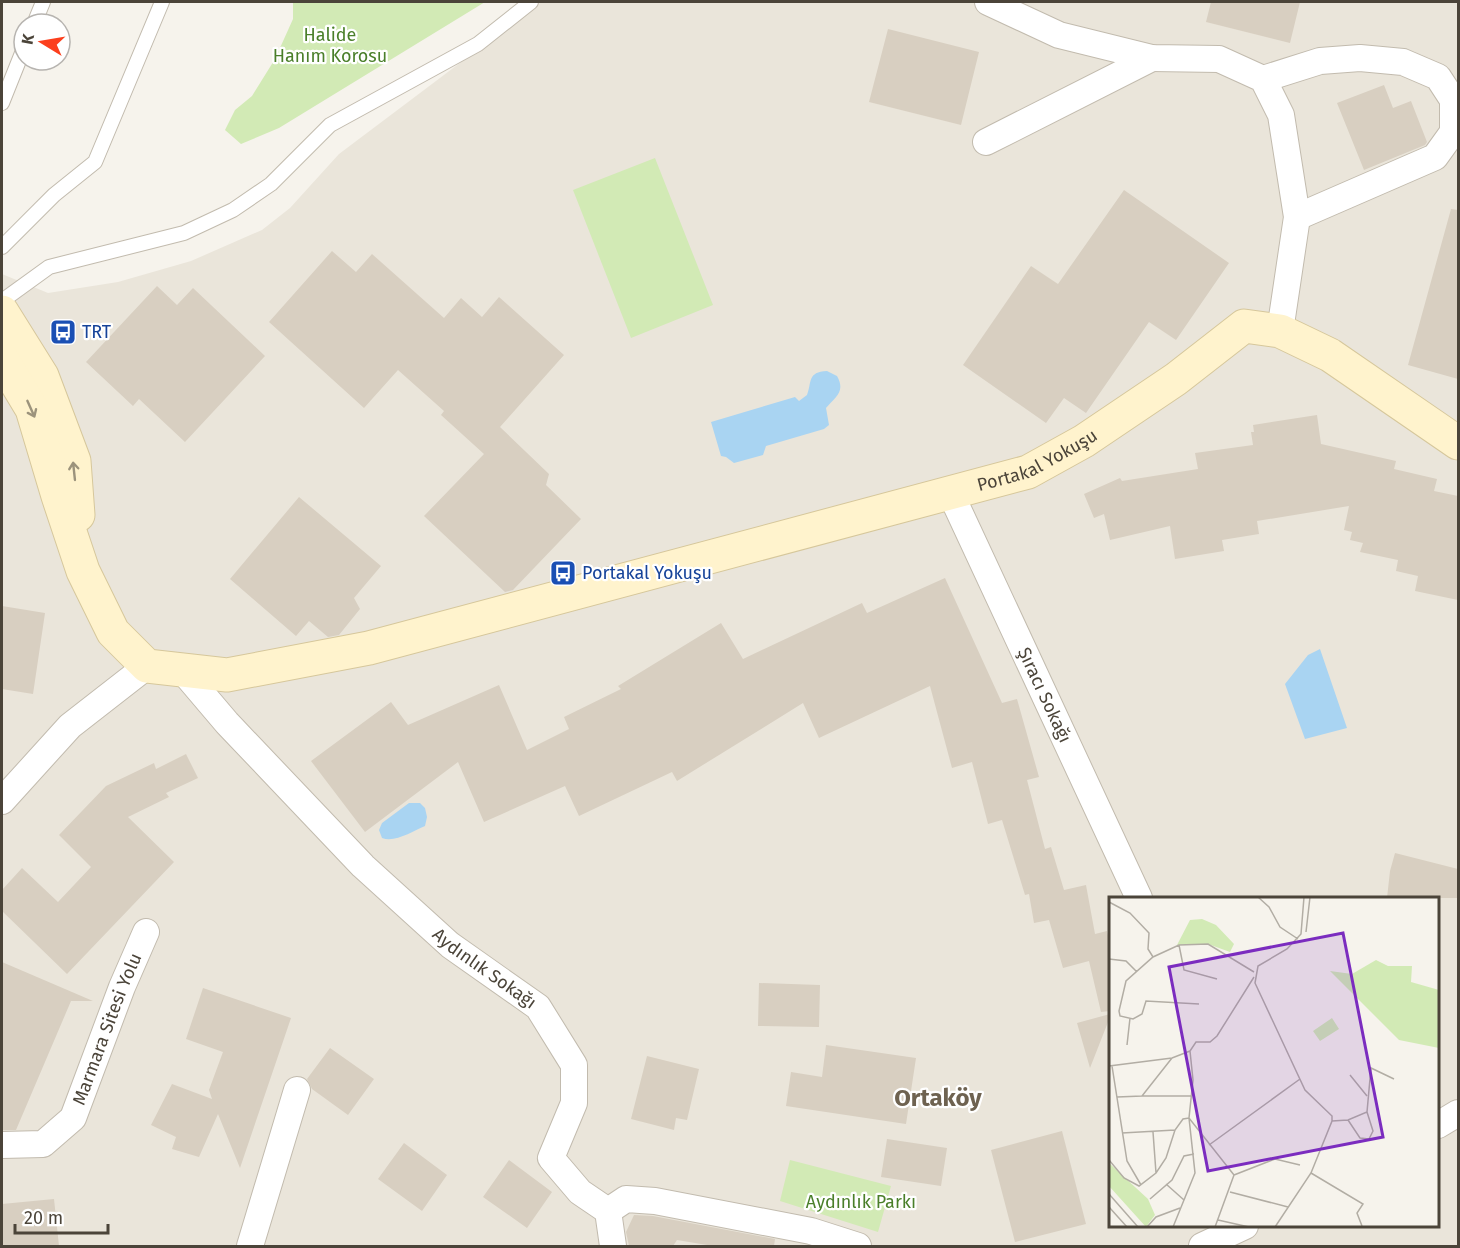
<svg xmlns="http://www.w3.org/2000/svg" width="1460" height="1248" viewBox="0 0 1460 1248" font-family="'Fira Sans',sans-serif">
  <rect width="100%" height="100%" fill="#f6f3ec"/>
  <path fill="#eae5da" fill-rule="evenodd" d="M541 2H1458V1246H2V274L48 293 118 282 191 261 262 230 290 208 339 154ZM1110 898H1438V1226H1110Z"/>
  <path fill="#d2eab5" d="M293 2H485L279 128 241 144 225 130 235 110 252 96 275 59 293 19Z
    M655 158 713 305 631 338 573 190Z
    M790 1160 891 1186 878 1232 780 1201Z"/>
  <path fill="#a9d4f2" d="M827 371 837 376C846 392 835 397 826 408L829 425 824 429 766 446 763 455 734 463 726 457 721 456 711 422 795 397 799 401 807 395C812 382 807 372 827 371Z
    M1320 649 1347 728 1305 739 1285 684 1308 655Z
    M409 803H420L425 808 427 817 425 826C413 831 395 843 382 838L379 830 382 823Z"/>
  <path fill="#d8cfc1" d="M1211 2H1300L1290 43 1206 22Z
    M888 29 979 52 961 125 869 102Z
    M1384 85 1393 108 1411 101 1427 142 1425 145 1364 170 1337 103Z
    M1124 190 1229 263 1176 340 1149 322 1086 413 1064 398 1046 423 963 365 1031 266 1058 284Z
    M1451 209 1458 210V379L1408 365Z
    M332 251 356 272 372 254 444 318 461 298 482 317 499 297 564 355 500 427 549 474 546 485 581 519 513 590 505 592 424 516 484 454 441 415 444 411 398 370 364 408 269 322Z
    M157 286 177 305 193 288 265 356 185 442 139 399 133 406 86 362Z
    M1317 415 1321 444 1396 461 1394 469 1437 479 1434 491 1458 496V600L1415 591 1418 576 1396 571 1398 560 1360 552 1363 543 1350 540 1352 532 1344 530 1349 506 1257 521 1259 534 1222 540 1224 551 1175 559 1170 526 1110 540 1104 514 1094 518 1084 494 1120 478 1122 481 1198 469 1195 453 1253 445 1251 432H1254L1253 425Z
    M299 497 381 566 354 598 360 609 339 635 328 637 309 621 296 636 230 579Z
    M945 578 1002 703 1017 699 1039 777 1027 780 1045 849 1051 847 1064 890 1086 885 1095 934 1107 931 1110 944V1011L1101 1012 1089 961 1063 968 1049 920 1034 923 1029 894 1025 895 1002 820 988 824 972 762 952 768 930 686 819 738 803 703 677 781 672 772 579 816 565 786 484 822 458 762 365 832 311 761 391 702 408 725 499 685 527 750 569 729 564 717 621 689 618 686 721 623 743 659 862 603 867 613Z
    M2 606 45 613 33 694 2 689Z
    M186 754 198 778 166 793 169 797 128 817 174 862 67 974 2 911V890L22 868 58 902 91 867 59 835 106 786 154 763 156 769Z
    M1395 853 1458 869V898H1387L1390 871Z
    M2 962 93 1001H71L16 1130H2Z
    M759 983 820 985 819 1027 758 1026Z
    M203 988 291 1018 240 1168 218 1114 199 1157 172 1149 176 1137 151 1125 172 1084 212 1099 209 1090 223 1052 186 1039Z
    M1110 1014V1017L1090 1068 1077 1023Z
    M826 1045 916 1058 906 1124 786 1106 791 1072 822 1077Z
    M330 1048 374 1079 348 1115 312 1089 307 1079Z
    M647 1056 699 1069 687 1120 676 1118 674 1130 631 1119Z
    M1062 1131 1086 1224 1015 1242 991 1150Z
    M887 1139 947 1148 941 1186 881 1177Z
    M404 1143 447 1175 422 1211 378 1179Z
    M509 1160 552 1192 527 1228 483 1197Z
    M54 1199 59 1246H2V1204Z
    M634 1215 653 1216 775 1239 774 1246H713L677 1240 673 1246H629L626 1232Z"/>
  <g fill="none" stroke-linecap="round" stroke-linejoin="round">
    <defs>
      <path id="service" d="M34 24 43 2
        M2 103 24 48
        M2 247 54 195 95 162 162 2
        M2 301 49 267 184 233 233 210 271 184 330 125 478 44 531 2"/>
      <g id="minor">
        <path d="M988 2 1059 35 1152 58 1219 59 1263 79 1281 115 1297 217 1280 331"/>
        <path d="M1263 79 1320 61 1360 58 1403 62 1438 77 1453 100V132L1435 157 1297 217"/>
        <path d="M986 142 1152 58"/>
        <path id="s1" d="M950 492 1139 898"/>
        <path id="s2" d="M182 670 227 723 363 866 450 945 538 1007 574 1065V1103L551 1158 580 1192 608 1211 626 1199 655 1201 811 1231 858 1246"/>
        <path d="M2 801 70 726 147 666"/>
        <path d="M1438 1125 1458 1113"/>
        <path id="s3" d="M2 1145 43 1144 73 1118 122 987 146 932"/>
        <path d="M608 1211 613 1246"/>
        <path d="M250 1246 297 1090"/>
        <path d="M1202 1246 1245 1226"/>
      </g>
      <g id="secondary">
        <path d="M2 312 42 376 74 461 78 515"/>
        <path id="s4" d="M2 359 32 409 58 496 83 571 113 632 147 666 227 675 369 648 1028 472 1084 441 1176 379 1244 326 1280 331 1330 355 1458 443"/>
      </g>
    </defs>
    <use href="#service" stroke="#c2bbae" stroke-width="16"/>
    <use href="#minor" stroke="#c2bbae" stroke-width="28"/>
    <use href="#secondary" stroke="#d6c79b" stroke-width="35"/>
    <use href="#service" stroke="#fff" stroke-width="14"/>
    <use href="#minor" stroke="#fff" stroke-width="26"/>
    <use href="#secondary" stroke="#fff3cd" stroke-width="33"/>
  </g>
  <defs><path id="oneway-shaft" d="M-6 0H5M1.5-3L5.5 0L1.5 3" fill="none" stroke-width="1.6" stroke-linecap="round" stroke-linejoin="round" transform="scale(1.5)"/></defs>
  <g stroke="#9c937c">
    <use href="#oneway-shaft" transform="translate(31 409) rotate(66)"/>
    <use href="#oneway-shaft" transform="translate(74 471) rotate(-96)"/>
  </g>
  <defs>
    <symbol id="bus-square" viewBox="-11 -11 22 22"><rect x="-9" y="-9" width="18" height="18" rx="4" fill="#1a4fb4" stroke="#fff"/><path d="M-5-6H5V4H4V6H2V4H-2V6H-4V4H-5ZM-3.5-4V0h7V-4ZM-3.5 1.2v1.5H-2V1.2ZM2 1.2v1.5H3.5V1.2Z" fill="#fff"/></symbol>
  </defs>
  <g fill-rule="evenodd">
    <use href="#bus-square" x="48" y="317" width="30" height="30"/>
    <use href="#bus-square" x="548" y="558" width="30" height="30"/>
  </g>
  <g text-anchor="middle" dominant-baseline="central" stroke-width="4.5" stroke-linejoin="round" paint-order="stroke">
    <g font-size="18" fill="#4a7f2a" stroke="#fff">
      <text x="330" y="35">Halide<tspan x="330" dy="21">Hanım Korosu</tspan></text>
      <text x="861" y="1202">Aydınlık Parkı</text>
    </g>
    <g font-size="18" fill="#164399" stroke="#fff" text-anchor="start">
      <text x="82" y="332">TRT</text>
      <text x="582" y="573">Portakal Yokuşu</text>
    </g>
    <g font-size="18" fill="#4b4439" stroke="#fff">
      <text stroke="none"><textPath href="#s4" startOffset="1264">Portakal Yokuşu</textPath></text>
      <text stroke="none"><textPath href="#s1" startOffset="224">Şıracı Sokağı</textPath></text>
      <text stroke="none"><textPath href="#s2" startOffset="426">Aydınlık Sokağı</textPath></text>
      <text stroke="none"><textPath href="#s3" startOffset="176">Marmara Sitesi Yolu</textPath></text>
    </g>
    <g font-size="24" font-weight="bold" fill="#6e6250" stroke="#fff">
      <text x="938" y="1098">Ortaköy</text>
    </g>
  </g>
  <g transform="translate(1109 897)">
    <rect width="330" height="330" fill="#f6f3ec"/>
    <path d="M93 22 107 28 125 47 121 55 99 47 68 48 81 23ZM267 63 279 69H303L302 85 330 93V151L290 143 221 74 243 77ZM223 121 230 132 211 144 204 134ZM0 266 39 302 46 318 37 330 0 289Z" fill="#d2eab5"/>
    <path fill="none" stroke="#b2ada4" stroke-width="1.5" d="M149 0 160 10 171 30 189 42M0 5 21 16 40 36 39 52 44 60M197 35 201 0M70 48 75 73 108 82M0 62 17 64 28 75M90 107 37 104 33 117 24 122 11 119 10 114 17 84 44 60 70 48 99 47 145 75M18 148 21 121M0 169 63 161 81 154M3 169 18 264 32 288M241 178 258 199M33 199H82M8 200 33 199 63 161M239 223 251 241 260 242 264 234 258 215M223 224 239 223 258 215 262 171 285 182M44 235 47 276M13 236 66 233M100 248 191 182M0 263 15 281 30 289 47 276 57 261 66 233 74 222 80 221 125 278M202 276 254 307 248 316 253 329M125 278 166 262 191 268M57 287 75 303M121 295 179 310M0 297 29 330M41 302 63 283 75 259 85 257M0 310 18 330M109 323 140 330M38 330 47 320 71 311M64 330 86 276 80 221 84 183 81 154 87 145H101L108 139 145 80M106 330 125 278M166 330 202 276 223 224V219L196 193 146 86 149 69 178 52 192 37 195 0"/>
    <path fill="#7b2cbf" fill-opacity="0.15" stroke="#7b2cbf" stroke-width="3" d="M234 36 274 240 99 274 60 70Z"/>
    <rect width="330" height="330" fill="none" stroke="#4b4439" stroke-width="3"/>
  </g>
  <rect width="1460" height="1248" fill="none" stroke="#4b4439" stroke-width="6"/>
  <g transform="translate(42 42) rotate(281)"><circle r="28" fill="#ffffff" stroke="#b7b4b0" stroke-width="1.5"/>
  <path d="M0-4.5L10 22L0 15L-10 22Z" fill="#fc3f1d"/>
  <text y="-9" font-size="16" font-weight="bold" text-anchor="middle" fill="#4b4439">K</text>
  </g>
  <path d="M15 1224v9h93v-9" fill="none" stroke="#4b4439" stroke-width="3"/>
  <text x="24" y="1224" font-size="18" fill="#4b4439" stroke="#ffffff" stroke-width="4.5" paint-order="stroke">20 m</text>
</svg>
